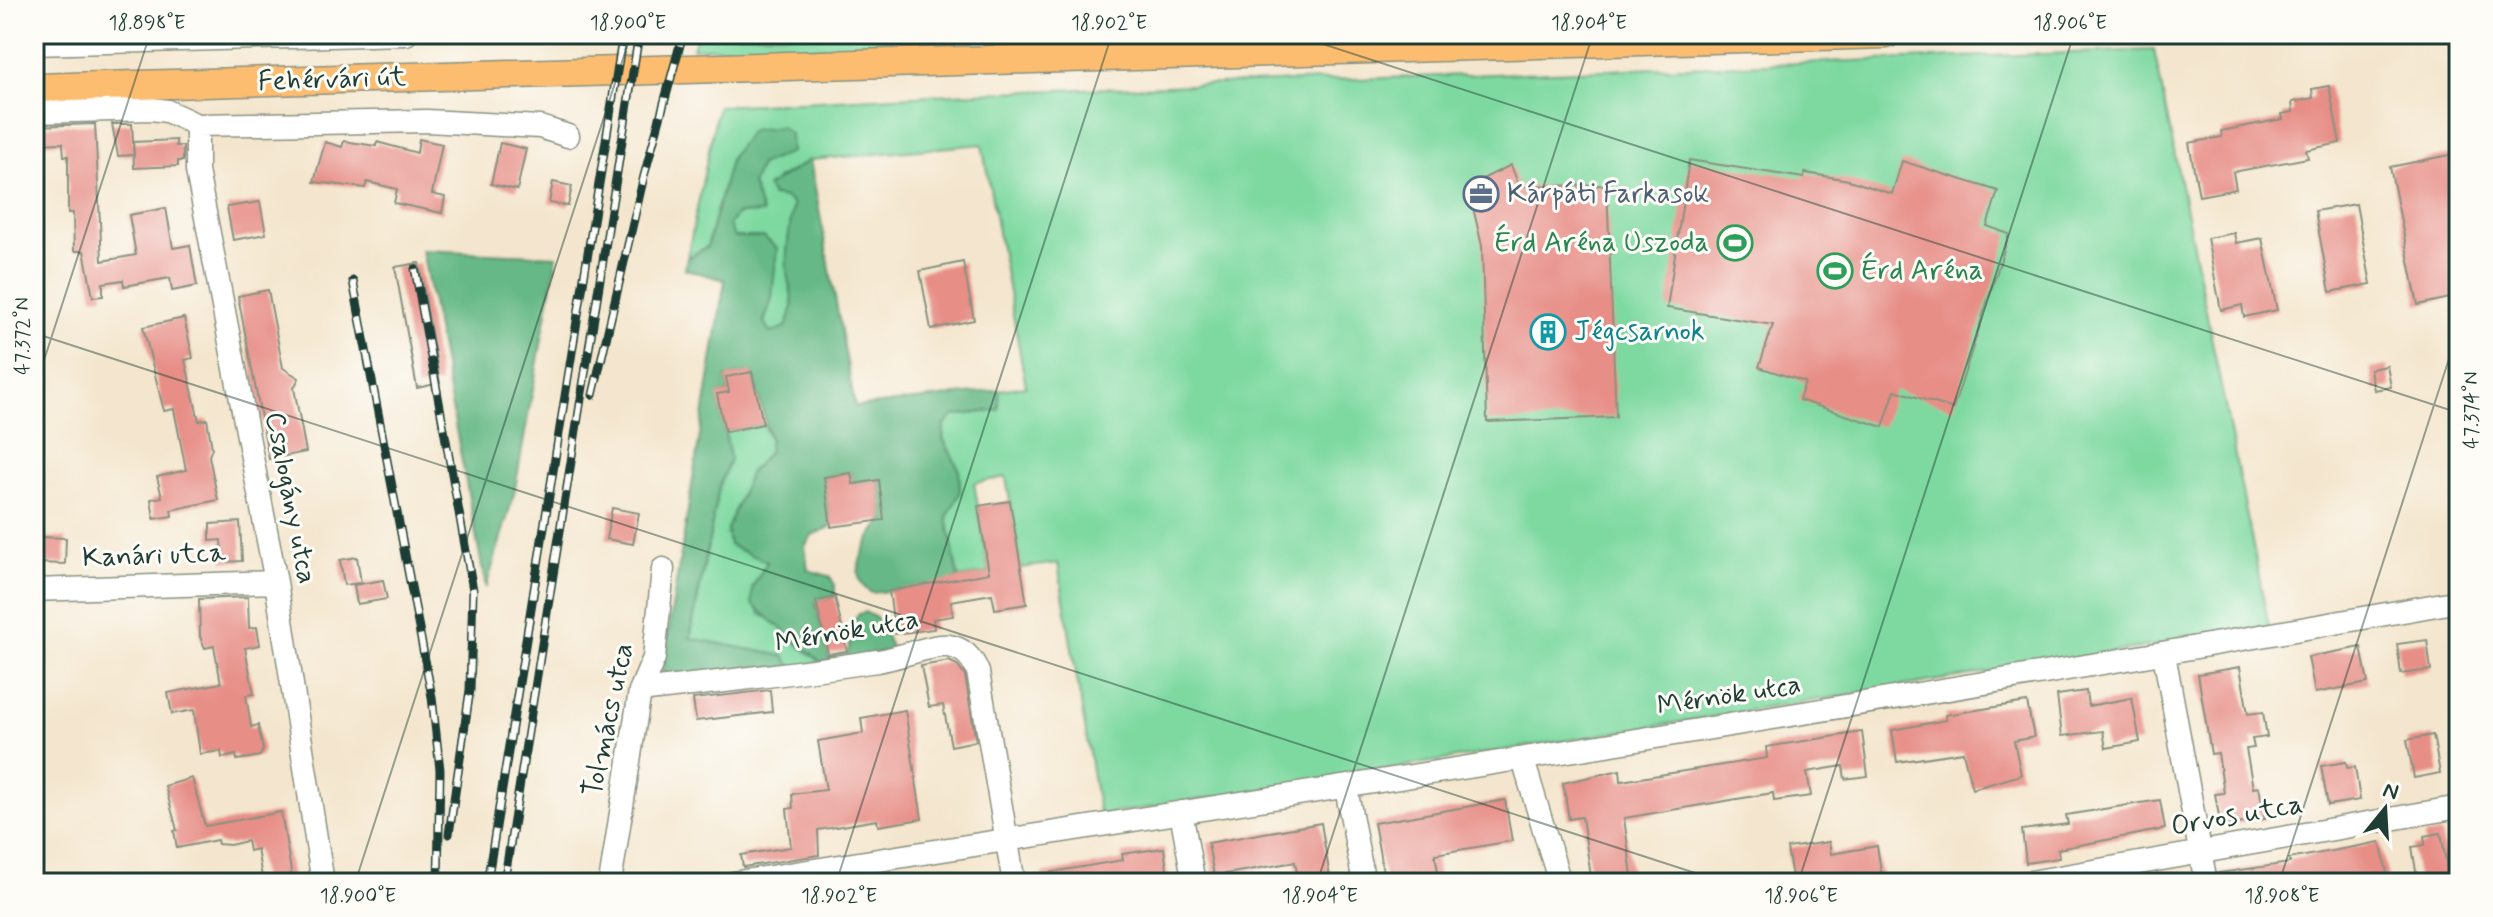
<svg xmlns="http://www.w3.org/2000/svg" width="2493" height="917" viewBox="0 0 2493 917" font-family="Mynerve,sans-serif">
  <rect width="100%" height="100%" fill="#fdfcf7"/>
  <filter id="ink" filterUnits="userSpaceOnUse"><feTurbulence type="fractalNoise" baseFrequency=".0125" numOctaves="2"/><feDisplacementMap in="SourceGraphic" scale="16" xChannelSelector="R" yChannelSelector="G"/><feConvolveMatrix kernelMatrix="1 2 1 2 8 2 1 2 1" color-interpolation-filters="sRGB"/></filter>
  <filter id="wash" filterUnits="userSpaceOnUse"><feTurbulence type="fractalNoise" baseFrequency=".006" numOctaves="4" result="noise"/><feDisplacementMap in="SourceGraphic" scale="32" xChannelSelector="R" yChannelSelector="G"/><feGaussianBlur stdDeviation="1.8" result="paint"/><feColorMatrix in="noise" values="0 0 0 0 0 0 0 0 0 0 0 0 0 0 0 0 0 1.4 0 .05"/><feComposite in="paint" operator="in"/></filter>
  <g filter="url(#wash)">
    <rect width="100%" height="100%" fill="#f4e6ce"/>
    <path fill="#7ed9a0" stroke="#4e8b6a" stroke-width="2" d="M698 34H892V47L693 48Z
      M2154 50 2269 627 1103 815 1099 813 1058 563 1021 568 1006 477 974 483 989 573 958 578 947 517 960 493 959 469 943 438 944 426 953 416 999 410V390L1026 386 982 144 810 160 777 179 785 198 793 204C791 225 785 249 787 270 789 295 799 299 786 327L771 333 764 323 772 298 763 237 734 238 728 225 737 214 762 213 752 184 760 165 731 157 707 247 687 258 718 106 973 93Z
      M763 424 770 439 768 453 750 472 727 530 768 562 752 588 760 614 777 622 793 641 821 662 791 666 783 656 690 639 719 487 730 459 725 432Z"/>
    <path fill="#66b986" stroke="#427b5d" stroke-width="2" d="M781 127 790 134 791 152 760 165 752 184 762 213 737 214 729 225 734 237H764L777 248 772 298 764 322 770 333 786 327C799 299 789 295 787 270 785 249 791 225 793 204L785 198 772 196 767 187 810 160 855 407 999 390V410L953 416 944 426 943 439 959 469 960 493 947 517 958 578 948 583 872 593C843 578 868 537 884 520L879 481 853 484 851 473 824 477 831 527 812 535 805 546 808 570 829 576 835 585V597L816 602 829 658 848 654 852 625 858 614 865 612 878 619 893 651 821 662 752 604V588L767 562 729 545 727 530 750 472 768 453 770 439 752 372 726 377 729 392 718 394 730 459 719 487 690 638 784 656 791 666 660 683 725 280 685 269 687 258 707 247 731 157 751 130Z
      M422 250 557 256 514 494 486 588Z"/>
    <g id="blocks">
      <path fill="#e78e87" d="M2329 86 2340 143 2306 150 2308 158 2233 172 2236 189 2199 196 2189 143 2222 137 2221 131 2283 119 2282 114 2293 112 2292 102 2313 98 2312 89Z
        M95 124 102 261 136 255 129 215 166 208 173 248 190 245 197 286 172 291 170 278 124 286 123 280 103 283V296L93 297 84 251H74L73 213H68V156H64L63 143 34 144V126Z
        M112 124H132L134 155 118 156Z
        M419 139 442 144 432 194 445 197 442 213 394 203 397 189 367 182 365 188 314 182 325 142 342 147 344 141 376 146 377 142 417 153Z
        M176 140V146H183V161H178V166L134 168 133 142Z
        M500 143 526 149 517 190 491 184Z
        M2459 153V296L2418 305 2390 167Z
        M1689 160 1804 178 1805 173 1849 180 1892 194 1902 161 1998 191 1987 226 2009 234 1953 409 1895 390 1883 427 1799 400 1805 382 1759 367 1773 325 1667 308Z
        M1511 165 1519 186 1607 185 1616 417 1487 422 1482 246 1468 186Z
        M553 182 572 186 568 206 549 203Z
        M260 202 266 234 233 240 227 207Z
        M2356 204 2371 284 2330 292 2315 211Z
        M2234 233 2236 243 2262 238 2277 310 2244 317 2242 305 2221 310 2207 238Z
        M963 262 974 320 931 329 920 271Z
        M419 263 440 383 417 388 395 267Z
        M268 290 283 368 299 378 294 388 306 452 269 459 238 296Z
        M184 318 193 358 185 360 199 421 207 419 212 448 209 456 218 500 171 510 172 516 154 519 151 499 162 497 157 477 186 470 174 409 164 411 143 327Z
        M2387 366 2391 387 2374 390 2370 369Z
        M752 372 763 424 725 432 717 394 729 392 726 377Z
        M851 473 853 484 879 480 884 520 831 527 824 477Z
        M1010 501 1027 604 995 609 992 594 951 601 953 616 933 619 934 629 895 634 889 591 989 573 978 506Z
        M612 508 639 513 633 544 606 539Z
        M240 522 242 561 223 562 221 540 210 541V524Z
        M37 537 66 538 65 564 37 563Z
        M357 557 361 583 344 585 340 560Z
        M383 580 387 599 357 604 354 585Z
        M248 597 249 628 257 627 260 645 245 648 254 694 246 695 251 727 258 725 263 750 260 756 237 760 236 755 222 758 221 751 200 754 194 710 172 714 168 693 221 683 214 646 205 648 200 637 199 599Z
        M835 597 847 651 828 654 816 601Z
        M2427 640 2431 670 2401 674 2397 644Z
        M2361 647 2368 683 2315 693 2308 657Z
        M949 661 957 665 965 676 976 741 951 746 943 705 929 707 921 666Z
        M2240 667 2248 714 2263 712 2267 737 2252 739 2254 748 2246 749 2253 788 2259 787 2265 819 2221 827 2215 794 2224 793 2218 753 2211 754 2198 674Z
        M770 690 772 712 696 721 693 699Z
        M2086 691 2088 706 2132 698 2140 742 2106 748 2103 731 2062 736 2057 695Z
        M2027 702 2034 737 2014 741 2021 775 1972 789 1963 752 1897 762 1892 730 1946 720 1945 715Z
        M905 710 922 819 878 826 877 820 818 830 819 855 743 867 741 855 791 847 787 809 793 808 792 794 826 790 818 741 863 733 861 718Z
        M1862 732 1868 776 1845 779 1843 766 1807 772 1811 796 1774 801 1773 793 1624 818 1633 883H1592L1582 817 1569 819 1563 783 1620 770 1621 781 1767 758 1766 747Z
        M2433 735 2440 773 2414 778 2407 740Z
        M2346 762 2347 768 2355 767 2360 800 2328 805 2321 766Z
        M192 778 205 826 281 812 293 883H263L257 849 249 851 247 841 230 845 218 844 217 840 177 848 174 831 177 830 165 786Z
        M1505 800 1512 841 1435 854 1440 883H1385L1374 823Z
        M2160 800 2165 829 2058 849 2059 858 2026 863 2022 830 2068 824 2066 815Z
        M1321 823 1331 883H1299L1295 862 1214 876 1208 843Z
        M2441 833 2450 883H2418L2412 847 2425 845 2424 836Z
        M1829 842 1831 854 1877 846 1883 883H1793L1787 848Z
        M2380 842 2388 877 2362 883H2220L2219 873 2290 863 2289 859Z
        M1164 848 1169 882 1042 883 1041 874 1123 860 1122 854Z"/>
    </g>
  </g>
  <g filter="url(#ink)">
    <use href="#blocks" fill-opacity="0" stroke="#8a9281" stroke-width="2"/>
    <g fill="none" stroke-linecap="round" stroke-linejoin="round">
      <defs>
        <path id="minor" d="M34 44 406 34
          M34 112 152 109 167 111 197 125 427 121 540 127 568 136
          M197 125V171L276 582 323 883
          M34 590 276 582
          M2164 654 2206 883
          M640 691C719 682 798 673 877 661 895 659 933 644 948 646 964 648 972 658 978 672L1014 883
          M1523 760 1560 883
          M1346 788 1364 883
          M1181 812 1194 883
          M610 883 640 691 654 658 663 569
          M733 883C1309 792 1885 704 2459 601
          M2025 883 2459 807"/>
        <path id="major" d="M34 88 1886 34"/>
      </defs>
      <use href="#minor" stroke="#8a9281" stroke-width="25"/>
      <use href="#major" stroke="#8a9281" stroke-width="31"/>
      <use href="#minor" stroke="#fff" stroke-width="22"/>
      <use href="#major" stroke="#fcbd6f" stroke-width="28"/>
      <defs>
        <path id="rail" d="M415 269 473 590 470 690 449 834
          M353 281 432 697 440 770 438 883
          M593 395 644 176 683 34
          M487 883 623 34
          M504 883 639 34"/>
      </defs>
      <use href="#rail" stroke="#1f3d34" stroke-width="9"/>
      <use href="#rail" stroke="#fdfcf7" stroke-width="6" stroke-dasharray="18" stroke-linecap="butt"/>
    </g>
  </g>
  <path fill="none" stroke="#1f3d34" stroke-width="2" stroke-opacity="0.45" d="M1292 34 2459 413M34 333 1726 883M34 391 150 34M355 883 631 34M836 883 1112 34M1317 883 1593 34M1798 883 2074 34M2279 883 2459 328"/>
  <defs>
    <symbol id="office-ring" viewBox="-11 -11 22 22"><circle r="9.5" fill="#fdfcf7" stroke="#5c6f8a" stroke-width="1.5"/><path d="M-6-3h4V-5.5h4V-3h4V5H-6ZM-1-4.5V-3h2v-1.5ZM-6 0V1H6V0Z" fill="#5c6f8a"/></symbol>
    <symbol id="stadium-ring" viewBox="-11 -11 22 22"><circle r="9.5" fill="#fdfcf7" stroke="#2e9e5b" stroke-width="1.5"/><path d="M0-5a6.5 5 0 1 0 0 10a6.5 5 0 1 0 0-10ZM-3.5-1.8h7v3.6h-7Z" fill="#2e9e5b"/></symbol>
    <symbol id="building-ring" viewBox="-11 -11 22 22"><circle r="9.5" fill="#fdfcf7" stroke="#0f9aa8" stroke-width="1.5"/><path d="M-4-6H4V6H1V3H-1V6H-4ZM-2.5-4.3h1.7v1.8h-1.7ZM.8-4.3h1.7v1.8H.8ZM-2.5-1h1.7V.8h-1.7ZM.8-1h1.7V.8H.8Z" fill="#0f9aa8"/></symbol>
  </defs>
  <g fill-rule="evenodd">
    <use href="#office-ring" x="1461" y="174" width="40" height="40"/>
    <use href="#stadium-ring" x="1715" y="223" width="40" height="40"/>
    <use href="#stadium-ring" x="1815" y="251" width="40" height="40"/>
    <use href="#building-ring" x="1528" y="312" width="40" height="40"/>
  </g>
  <g text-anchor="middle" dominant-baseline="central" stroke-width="6" stroke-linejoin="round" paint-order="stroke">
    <g font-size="28" fill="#1f3d34" stroke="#fdfcf7">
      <text transform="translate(332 80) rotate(-2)">Fehérvári út</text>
      <text transform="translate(290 498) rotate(79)">Csalogány utca</text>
      <text transform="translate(154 556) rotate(-2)">Kanári utca</text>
      <text transform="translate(847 632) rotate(-10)">Mérnök utca</text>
      <text transform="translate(1729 696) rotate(-9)">Mérnök utca</text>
      <text transform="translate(609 720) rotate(-78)">Tolmács utca</text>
      <text transform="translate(2237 816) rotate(-10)">Orvos utca</text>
    </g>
    <g font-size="28" fill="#4e5e75" stroke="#fdfcf7" text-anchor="start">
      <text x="1507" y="194">Kárpáti Farkasok</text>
    </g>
    <g font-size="28" fill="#27864d" stroke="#fdfcf7" text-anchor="end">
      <text x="1709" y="243">Érd Aréna Uszoda</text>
      <text x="1861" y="271" text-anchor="start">Érd Aréna</text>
    </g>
    <g font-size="28" fill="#0d838f" stroke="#fdfcf7" text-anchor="start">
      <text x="1574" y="332">Jégcsarnok</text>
    </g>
  </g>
  <rect width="2493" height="917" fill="none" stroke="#fdfcf7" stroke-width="88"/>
  <g transform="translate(2385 809) rotate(18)" stroke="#fdfcf7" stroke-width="6" paint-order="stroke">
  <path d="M0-6L14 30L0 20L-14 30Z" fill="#1f3d34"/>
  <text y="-12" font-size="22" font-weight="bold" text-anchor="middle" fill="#1f3d34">N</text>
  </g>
  <rect x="44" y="44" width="2405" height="829" fill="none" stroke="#1f3d34" stroke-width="3"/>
  <g font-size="20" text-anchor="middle" fill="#1f3d34">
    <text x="147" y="29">18.898°E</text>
    <text x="628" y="29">18.900°E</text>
    <text x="1109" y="29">18.902°E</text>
    <text x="1589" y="29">18.904°E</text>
    <text x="2070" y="29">18.906°E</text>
    <text transform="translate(22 336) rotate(-90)" y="7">47.372°N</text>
    <text transform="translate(2471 410) rotate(-90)" y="7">47.374°N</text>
    <text x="358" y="902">18.900°E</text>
    <text x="839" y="902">18.902°E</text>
    <text x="1320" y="902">18.904°E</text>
    <text x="1801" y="902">18.906°E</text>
    <text x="2282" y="902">18.908°E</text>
  </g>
</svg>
